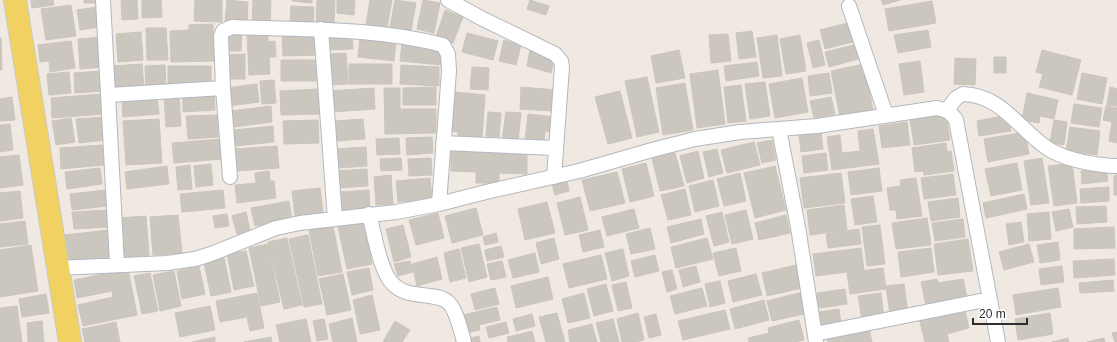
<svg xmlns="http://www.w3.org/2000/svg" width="1117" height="342" viewBox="0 0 1117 342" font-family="Arial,sans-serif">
  <rect width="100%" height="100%" fill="#efe9e1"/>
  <path fill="#cbc7bf" stroke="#cbc5ba" d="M31 0H53L54 5 32 8Z
    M84 0H98V3H84Z
    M121 0H137L138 19 122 20Z
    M142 0H161L162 17 142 18Z
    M195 0H222V22L194 21Z
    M227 0 248 2 247 25 225 23Z
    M253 0H271L270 23 252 22Z
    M293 0H312V3L292 1Z
    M317 0H335L334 25 316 24Z
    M337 0H355L354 15 337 13Z
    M370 0H392L387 28 366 24Z
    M395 0 416 3 411 31 390 27Z
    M423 0 440 3 434 33 417 29Z
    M530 0 549 6 546 15 527 9Z
    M881 0H900L883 5Z
    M932 1 936 23 889 31 885 9Z
    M71 5 76 36 46 40 41 9Z
    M291 6 314 7 313 26 290 25Z
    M97 7 100 27 80 30 77 10Z
    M445 10 463 17 453 43 436 37Z
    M851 22 856 41 825 49 820 30Z
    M213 24 214 61 171 62 170 31 189 30V25Z
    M146 28H166L168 60H147Z
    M928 30 931 47 898 53 894 35Z
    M225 31 242 32 241 51H225Z
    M752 31 756 57 739 59 736 33Z
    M141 32 143 60 118 62 116 34Z
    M268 32V42L275 41 276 57H269L270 74 249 75 247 33Z
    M352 33 353 49 328 50 327 34Z
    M467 33 498 41 493 60 462 52Z
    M316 34 317 55 283 56 282 35Z
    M728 34 731 61 711 63 709 35Z
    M777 35 782 76 763 78 757 38Z
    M800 35 806 71 786 74 780 39Z
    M101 37 103 67 80 69 78 39Z
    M360 37 396 41 394 61 358 57Z
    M0 38H1L2 70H0Z
    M504 40 521 45 516 65 499 61Z
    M819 40 825 65 813 68 807 43Z
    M71 41 75 68 50 72 49 61 40 62 38 45Z
    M402 43 442 46 441 65 400 61Z
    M858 44 862 58 829 67 825 52Z
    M530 50 555 56 551 73 527 66Z
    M679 50 685 78 656 83 651 56Z
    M1042 50 1081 60 1072 95 1039 87 1043 74 1036 72Z
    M346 53 348 84 330 85 328 54Z
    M245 54V79H224V55Z
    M994 57H1006V73H994Z
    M955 58 976 59 975 85 954 84Z
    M281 60H320L319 81H281Z
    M920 61 924 92 904 95 899 64Z
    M757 62 759 76 726 81 724 66Z
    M142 64 144 87 114 89 112 66Z
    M349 64H392V84H349Z
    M864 64 873 110 840 117 831 71Z
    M165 65 166 88H146L145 66Z
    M401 65 439 67V86L400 84Z
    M168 66H211V87H168Z
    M472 67 489 68 488 90 470 89Z
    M718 70 725 124 697 128 690 74Z
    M100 71 101 91 75 93 74 73Z
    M69 72 71 93 49 95 47 74Z
    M829 73 832 93 810 96 808 76Z
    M1082 73 1107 78 1102 104 1077 99Z
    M647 77 659 132 637 137 625 81Z
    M802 78 808 112 775 118 769 84Z
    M274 80 276 103 262 104 260 81Z
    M765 82 770 116 750 119 745 84Z
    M685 83 693 130 663 135 656 88Z
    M257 84 259 102 229 106 226 88Z
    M741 85 746 121 728 123 724 87Z
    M436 87V105H403V88Z
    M521 87 556 90 554 111 520 109Z
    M1110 87 1117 89V106L1107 105Z
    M374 88 375 109 331 112 329 91Z
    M384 88H400V109H436V133L385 134Z
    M318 89 319 114 281 115 280 91Z
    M620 91 632 138 608 144 595 97Z
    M455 92 485 95 482 139 458 137V132L451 131Z
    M1027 93 1058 100 1054 119 1040 116 1039 123 1022 120Z
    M102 94 104 114 52 118 51 98Z
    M214 94 215 110 183 112V96Z
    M157 96 159 114 123 117 122 99Z
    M179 96 181 126 166 127 164 97Z
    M12 97 15 120 0 121V99Z
    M831 97 835 114 814 118 810 101Z
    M1074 104 1102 108 1099 127 1071 123Z
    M271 106 272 122 233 127 231 111Z
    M1106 106 1117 108V143L1109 141 1112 122 1103 120Z
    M488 112 501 113 499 137 486 136Z
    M506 112 521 113 518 142 502 140Z
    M528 114 555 117 553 132 545 131 544 143 525 141Z
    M946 114 950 140 914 145 910 119Z
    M217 115 218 137 188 139 186 116Z
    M1008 115 1011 131 979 136 977 121Z
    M104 117 106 140 79 143 76 119Z
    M71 118 75 142 56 145 52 121Z
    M159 119 162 163 126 165 123 121Z
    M363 119 365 139 336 141 335 121Z
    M318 120 319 143 284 144 283 121Z
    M1054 120 1067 122 1064 145 1050 143Z
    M907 122 910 145 882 148 879 126Z
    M10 124 13 150 0 152V125Z
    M273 126 274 142 236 146 234 130Z
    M1070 127 1100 131 1097 155 1066 151Z
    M873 129 879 164 832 170 827 137 840 135 842 153 860 151 858 131Z
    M821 132 823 149 801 152 799 135Z
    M1025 132 1029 154 988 162 984 139Z
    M432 137 433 153 407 155 406 138Z
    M399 138 400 154 377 155 376 139Z
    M221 139 223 159 174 163 172 143Z
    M772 140 776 160 762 163 757 143Z
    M754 142 760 165 727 173 721 150Z
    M946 143 947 152 951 151 954 171 924 175 923 171 915 172 912 148Z
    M102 145 104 165 61 169 60 148Z
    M277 146 279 168 237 171 235 149Z
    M451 146 527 148V174L499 173V183H476V172L451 171Z
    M366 147 367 166 337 168 335 149Z
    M717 149 723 173 709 177 703 152Z
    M698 151 704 178 687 183 680 156Z
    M675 153 684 186 660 191 652 158Z
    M826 153 828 170 804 173 802 156Z
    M19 155 23 185 0 188V157Z
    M401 158 402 170 381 171 380 159Z
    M431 158 432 175 409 176 408 159Z
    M1042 158 1049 203 1031 205 1024 161Z
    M646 163 654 196 630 202 622 169Z
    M1017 163 1022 190 991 196 985 169Z
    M1072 163 1077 203 1054 206 1048 166Z
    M211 164 213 185 196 187 194 166Z
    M190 165 192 189 178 190 176 167Z
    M167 166 169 184 127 189 125 172Z
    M775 166 786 210 755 218 744 173Z
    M100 168 102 184 67 189 65 172Z
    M879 168 882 191 851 195 848 172Z
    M367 169 368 186 338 188 337 171Z
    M1106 169 1108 181 1082 184 1081 171Z
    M269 171 270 181H274L276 198 237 203 235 185 256 183 255 173Z
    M617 172 625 203 590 211 582 180Z
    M740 173 746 201 724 206 717 179Z
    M841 173 845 203 804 208 800 178Z
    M953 174 956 195 924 199 921 178Z
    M391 175 393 204 376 205 374 177Z
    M1117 175V195H1114V176Z
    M430 178 432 199 398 202 396 181Z
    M916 178 922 216 897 219 896 210H890L887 188 901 186 900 180Z
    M567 180 569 191 555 195 552 184Z
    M713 180 719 206 695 212 689 186Z
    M1109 187V201L1081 203 1080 189Z
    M320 188 323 212 295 216 292 191Z
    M685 189 691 215 668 220 661 195Z
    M106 190 108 206 72 210 70 194Z
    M223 190 225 208 182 212 180 194Z
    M369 190 370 209 342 211 340 192Z
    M20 191 23 218 0 221V193Z
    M1024 194 1027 209 986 218 983 203Z
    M873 196 877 222 855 225 851 199Z
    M580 197 588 230 565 235 557 203Z
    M958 198 960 217 931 221 928 202Z
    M289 201 292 220 255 226 251 208Z
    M547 202 555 233 525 240 518 209Z
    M844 205 847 230 810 235 807 210Z
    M1106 206 1107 222 1077 224 1076 207Z
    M476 208 483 235 452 243 445 216Z
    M634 209 639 228 607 236 602 217Z
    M1069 209 1073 227 1056 231 1052 212Z
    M107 210 109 227 74 229 72 212Z
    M746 210 753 239 732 244 725 215Z
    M246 212 250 231 237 234 232 216Z
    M722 212 729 242 714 246 706 216Z
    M1049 212 1051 239 1029 241 1027 214Z
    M438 213 444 238 416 245 409 220Z
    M227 214 229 226 215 228 213 216Z
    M178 215 182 253 153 255 150 217Z
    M786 215 790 233 759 240 755 223Z
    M146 216 149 255 121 258 118 218Z
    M927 218 931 245 896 249 892 223Z
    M701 219 704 234 671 243 667 227Z
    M963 219 965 237 935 241 932 223Z
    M25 221 28 244 0 247V224Z
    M363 221 372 264 347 269 338 227Z
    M1021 222 1024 242 1009 245 1006 224Z
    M403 225 411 257 394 262 386 229Z
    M880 225 885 264 867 266 862 227Z
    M333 226 342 272 318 276 309 230Z
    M1114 227 1115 248 1074 249V229Z
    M650 228 655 249 631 254 626 234Z
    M859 229 861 244 828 248 826 234Z
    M109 230 112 257 68 261 65 235Z
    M600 230 604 247 583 252 579 235Z
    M496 233 498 242 485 245 483 237Z
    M308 235 322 304 304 307 289 239Z
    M287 238 302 305 284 309 268 242Z
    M554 238 559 259 541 264 536 243Z
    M707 238 713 259 676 268 671 247Z
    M968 239 973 271 938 275 934 244Z
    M1058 242 1060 260 1040 263 1037 245Z
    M268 244 280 302 261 306 249 248Z
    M479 244 487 277 469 282 461 248Z
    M1029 244 1034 262 1004 270 999 252Z
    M31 245 38 291 0 297V250Z
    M501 246 504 257 487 261 485 250Z
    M736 248 741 271 719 276 713 253Z
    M861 248 864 270 816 276 813 254Z
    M931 248 934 272 901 277 898 252Z
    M459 249 466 278 450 282 444 253Z
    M623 249 629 276 612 281 605 253Z
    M246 251 254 286 234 290 227 254Z
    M535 253 539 272 513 278 508 260Z
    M601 255 607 279 569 288 563 264Z
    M655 255 659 271 635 277 631 261Z
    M437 257 442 279 417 286 412 264Z
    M224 258 231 292 211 296 204 263Z
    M1114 259 1115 275 1074 278 1073 261Z
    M410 261 413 272 398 276 394 264Z
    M502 261 506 277 491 280 487 264Z
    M796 265 802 288 767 296 762 273Z
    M199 266 205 294 182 299 177 271Z
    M696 266 700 282 683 287 679 270Z
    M1062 266 1064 282 1041 285 1039 269Z
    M369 268 373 290 352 295 347 272Z
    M883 268 886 289 850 294 847 273Z
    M128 269 137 315 83 326 78 305 113 297 112 291 77 298 74 280Z
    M672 270 677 289 667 292 662 272Z
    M174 271 181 306 160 311 153 275Z
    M150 273 158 311 142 314 134 276Z
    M343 274 351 310 327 315 319 279Z
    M756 274 762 295 733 302 728 281Z
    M548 277 553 299 516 308 511 286Z
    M937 279 938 283 963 279 968 302 927 310 921 282Z
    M1113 280 1114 291 1080 293 1079 283Z
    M720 281 725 303 710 307 705 284Z
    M626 282 632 308 618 311 612 285Z
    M606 284 613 311 594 316 587 289Z
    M904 284 908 313 890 315 886 286Z
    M495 288 499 304 475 310 471 294Z
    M702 288 707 306 675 314 670 296Z
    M1058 288 1061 307 1016 315 1013 295Z
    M845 289 847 304 819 308 817 293Z
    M803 292 808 313 772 321 767 301Z
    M257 293 264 328 250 331 247 317 220 322 216 301Z
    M584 293 590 318 568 323 562 299Z
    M881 293 884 318 862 320 858 296Z
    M46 294 49 313 22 317 19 299Z
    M372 295 380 330 360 334 353 300Z
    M764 300 769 320 735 329 730 309Z
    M17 306 22 342H0V308Z
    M210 306 215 330 180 337 175 313Z
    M497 307 500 320 479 325 480 330 467 333 463 315Z
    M964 307 969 328 947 334 949 342H925L919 318Z
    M839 309 841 324 822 327 819 312Z
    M725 310 730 329 683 340 678 321Z
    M557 313 565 342H546L539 317Z
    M638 313 644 340 636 342H622L617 319Z
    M1050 313 1053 334 1018 340 1015 319Z
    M532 314 535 326 516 331 513 319Z
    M656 314 661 335 649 338 644 317Z
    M352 318 357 342H333L329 324Z
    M306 319 311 342H280L276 325Z
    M324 319 328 339 317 341 313 321Z
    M613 319 619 342H601L596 323Z
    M799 320 804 340 794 342H749L748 338 769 333 768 328Z
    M42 321 44 342H28L27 323Z
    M395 321 410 330 402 342H383Z
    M116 322 120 342H85L82 329Z
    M506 322 509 333 489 338 486 327Z
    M592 324 597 342H570L568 330Z
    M869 329 872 342H828L827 339Z
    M532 331 535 342H518L516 335Z
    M1117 332V342H1115L1112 333Z
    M516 335 518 342H508L507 337Z
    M479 336 480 342H468L467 339Z
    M215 337V342H192Z
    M271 337 272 342H244Z
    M1068 338 1069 342H1052Z
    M1104 338 1105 342H1087Z"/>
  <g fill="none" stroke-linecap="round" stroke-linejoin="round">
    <defs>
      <path id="minor" d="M103 0 117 265
        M448 0 483 19 555 54 561 61 562 67 554 177
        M849 6 886 115
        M321 29 335 219
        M223 88 230 177
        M109 95 223 88 221 36 223 31 232 27C302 30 374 27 443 45L448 54 449 71 439 204
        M947 110 956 98 963 94C1001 95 1018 128 1047 148 1065 160 1090 164 1112 166H1117
        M779 129 798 227 816 342
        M443 143 555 148
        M369 214C374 232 380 272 393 284 408 300 434 291 448 302 456 309 461 331 464 342
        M57 268 167 263 195 259 211 254 276 228 300 223 396 212 439 204 490 191 579 171 652 150 695 139 740 132 817 126 937 108C946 110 951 112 956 120L998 342
        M815 334 990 299"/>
      <path id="primary" d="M15 0 70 342"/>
    </defs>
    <use href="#minor" stroke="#b4b7c1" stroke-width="16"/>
    <use href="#primary" stroke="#c9c9c9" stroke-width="24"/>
    <use href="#minor" stroke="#fff" stroke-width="14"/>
    <use href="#primary" stroke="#f2d163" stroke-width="22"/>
  </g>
  <path d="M973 318v6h54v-6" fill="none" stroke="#2e2e2e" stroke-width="2"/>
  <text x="979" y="318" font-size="12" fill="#2e2e2e" stroke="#ffffff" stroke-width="3" paint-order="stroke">20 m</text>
</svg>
